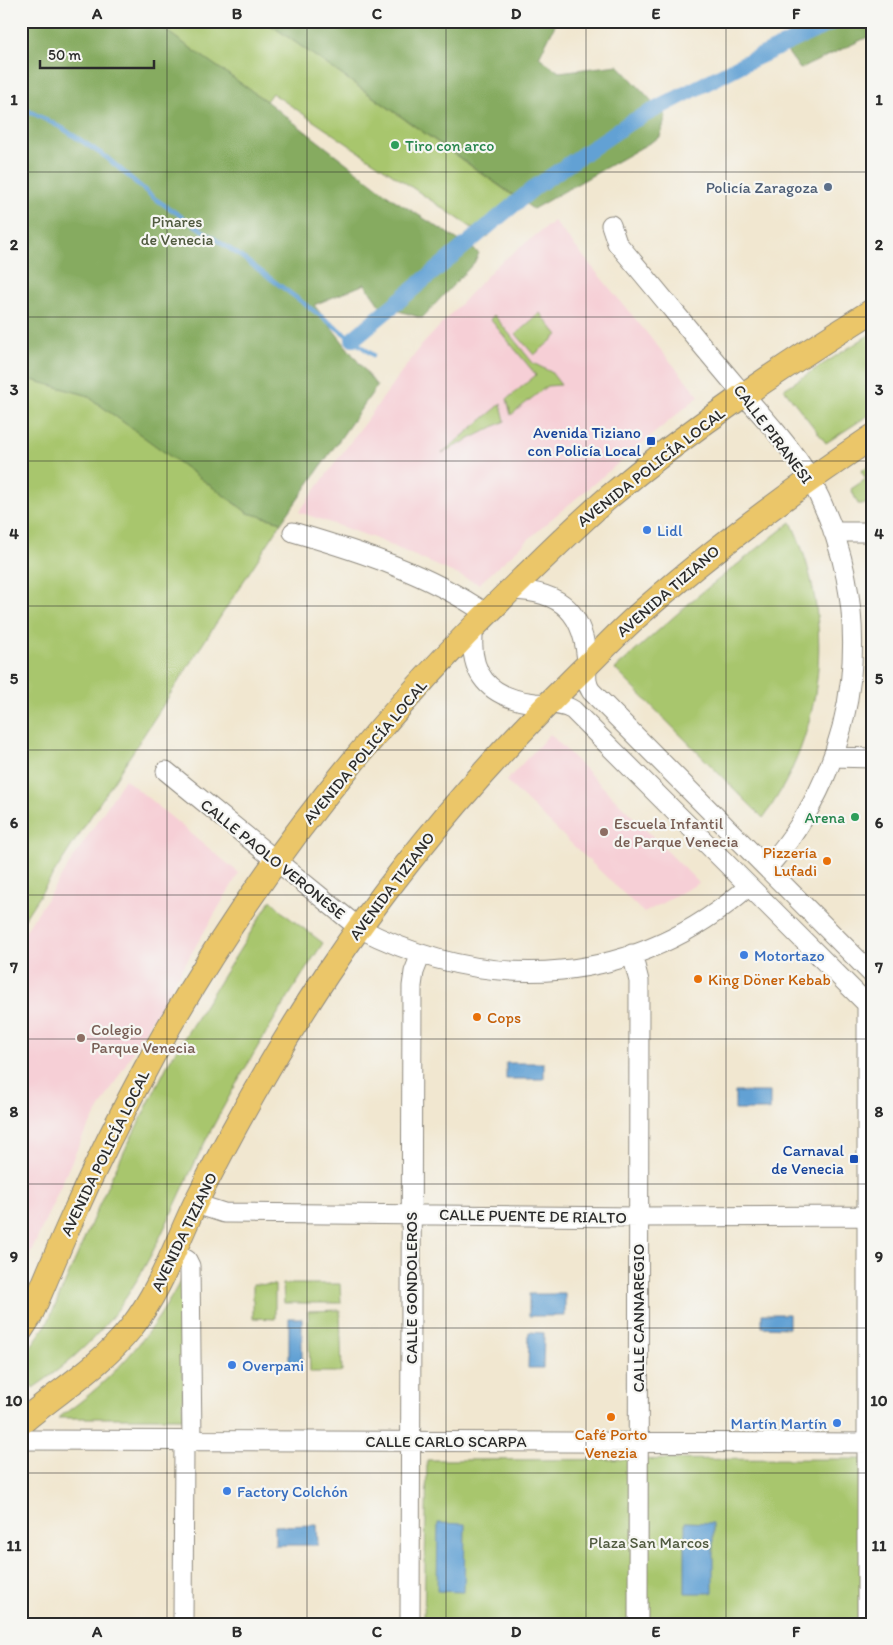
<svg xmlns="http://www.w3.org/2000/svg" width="893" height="1645" viewBox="0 0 893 1645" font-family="Itim,sans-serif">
  <rect width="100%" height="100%" fill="#f6f6f2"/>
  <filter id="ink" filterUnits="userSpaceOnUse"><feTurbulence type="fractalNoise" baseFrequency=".02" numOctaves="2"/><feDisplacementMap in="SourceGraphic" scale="10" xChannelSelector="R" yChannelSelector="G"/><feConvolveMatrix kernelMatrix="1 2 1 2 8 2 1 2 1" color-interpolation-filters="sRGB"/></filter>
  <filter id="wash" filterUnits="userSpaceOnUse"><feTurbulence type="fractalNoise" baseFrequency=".0096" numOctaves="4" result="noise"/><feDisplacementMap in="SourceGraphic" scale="20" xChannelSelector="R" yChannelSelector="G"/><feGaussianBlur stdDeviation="1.12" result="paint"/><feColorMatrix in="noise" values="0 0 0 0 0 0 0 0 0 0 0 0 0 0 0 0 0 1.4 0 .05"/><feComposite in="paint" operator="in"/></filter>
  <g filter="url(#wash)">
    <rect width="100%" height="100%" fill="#f1e7d0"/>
    <path fill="#f6cfd6" d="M554 221 699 396 549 521 479 584 374 538 299 512 421 346 497 265Z
      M550 734 699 883 644 913 506 781Z
      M125 779 239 873 82 1138 21 1275V938Z"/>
    <path fill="#a8c66d" stroke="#6a784c" d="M152 21H265L515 197 487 238 272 93 266 101Z
      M540 313 558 335 534 355 516 334Z
      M494 315 533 363 551 372 561 385 547 386 511 415 507 399 536 375 490 319Z
      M872 333V413L826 443 784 389Z
      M21 377 86 395 248 513 282 522 21 924Z
      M501 404 505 421 442 453Z
      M872 464V504H858L851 489 866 479 861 471Z
      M791 522C836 618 826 732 763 818L615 669 695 598Z
      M271 900 287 916 323 943C282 1005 243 1069 209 1134 181 1188 160 1246 127 1296 102 1334 70 1363 33 1388L21 1368V1361L48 1322 110 1180 169 1062Z
      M183 1276V1418H58C113 1381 152 1335 183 1276Z
      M253 1284 275 1285V1319L253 1318Z
      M283 1284H340L341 1303H284Z
      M340 1310 342 1372H310L308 1311Z
      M872 1459V1624H424L427 1460Z"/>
    <path fill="#86ab60" stroke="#586b46" d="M21 21H152L266 101 393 199 479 253 474 263 422 318 379 305 365 284 314 305 377 386 282 522 248 513 86 395 21 377Z
      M265 21H557L539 57 559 72 618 65 666 116 660 137 533 209Z
      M800 21H872V35L800 69 781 43Z"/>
    <path fill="#62a1d4" stroke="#466680" d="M506 1063H544V1079H506Z
      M735 1092H770V1110H735Z
      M529 1294H565V1316H529Z
      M762 1314H789V1328L762 1327Z
      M289 1318H302V1365H289Z
      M529 1332 544 1333 543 1368H528Z
      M685 1522 713 1523V1593H685Z
      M438 1523 465 1524 464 1592 437 1591Z
      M317 1525 318 1545H275V1526Z"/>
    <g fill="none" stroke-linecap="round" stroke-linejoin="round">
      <path stroke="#62a1d4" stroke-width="4.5" d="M21 107 62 128 106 157 154 198 239 255 373 355"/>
      <path stroke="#62a1d4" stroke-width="16" d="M353 339 535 187 629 123 743 64 835 21"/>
    </g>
  </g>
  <g filter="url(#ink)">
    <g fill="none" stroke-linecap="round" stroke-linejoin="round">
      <defs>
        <path id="minor" d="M611 225 617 243C657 290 696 339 736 386 758 411 793 449 809 477 880 605 863 759 767 868
          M293 532C361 552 427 573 487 614
          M833 532H872
          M511 590C562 591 585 613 587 665 587 675 585 682 591 691L872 974
          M474 627C467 674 489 698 535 703 548 704 562 703 573 710L872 1009
          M834 757 872 758
          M166 771 359 928C492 996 636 986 749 886
          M632 954 639 981 638 1624
          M196 1204 224 1213 639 1217 872 1216
          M173 1253 187 1260 190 1266 192 1442
          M21 1440 872 1443
          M183 1624 184 1442
          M410 1624 412 986 414 972 421 954
          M867 1624V1004"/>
        <path id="major" d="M21 1330 30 1316C44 1285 56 1254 70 1223 95 1166 123 1110 153 1055 250 879 377 719 521 580 550 552 579 523 609 497 691 428 781 368 872 311
          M21 1423C58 1391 100 1367 131 1328 160 1291 175 1246 195 1204 234 1125 279 1047 327 974 400 865 484 766 578 674 597 656 615 636 635 618 709 552 789 493 872 437"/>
      </defs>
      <use href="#minor" stroke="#8e897e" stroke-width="21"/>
      <use href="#major" stroke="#8e897e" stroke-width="26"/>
      <use href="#minor" stroke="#fff" stroke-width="19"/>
      <use href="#major" stroke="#ebc669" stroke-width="24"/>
    </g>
  </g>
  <path fill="none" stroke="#2b2b2b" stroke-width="1" stroke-opacity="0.55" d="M167 21V1624M307 21V1624M446 21V1624M586 21V1624M726 21V1624M21 172H872M21 317H872M21 461H872M21 606H872M21 750H872M21 895H872M21 1039H872M21 1184H872M21 1328H872M21 1473H872"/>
  <g fill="#2e9e5b" stroke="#f6f6f2" stroke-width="2">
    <circle cx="395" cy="145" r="5"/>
    <circle cx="855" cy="817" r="5"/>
  </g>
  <circle fill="#5c6f8a" stroke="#f6f6f2" stroke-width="2" cx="828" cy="187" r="5"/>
  <g fill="#1a4fb4" stroke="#f6f6f2" stroke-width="2">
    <rect x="646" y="436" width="10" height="10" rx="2.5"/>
    <rect x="849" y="1154" width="10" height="10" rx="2.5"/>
  </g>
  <g fill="#3f7fe0" stroke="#f6f6f2" stroke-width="2">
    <circle cx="647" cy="530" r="5"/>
    <circle cx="744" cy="955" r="5"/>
    <circle cx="232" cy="1365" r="5"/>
    <circle cx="837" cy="1423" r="5"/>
    <circle cx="227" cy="1491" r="5"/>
  </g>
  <g fill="#8d6e63" stroke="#f6f6f2" stroke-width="2">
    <circle cx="604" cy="832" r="5"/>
    <circle cx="81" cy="1038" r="5"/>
  </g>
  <g fill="#e8710a" stroke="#f6f6f2" stroke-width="2">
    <circle cx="827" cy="861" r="5"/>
    <circle cx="698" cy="979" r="5"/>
    <circle cx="477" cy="1017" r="5"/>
    <circle cx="611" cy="1417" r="5"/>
  </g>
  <g text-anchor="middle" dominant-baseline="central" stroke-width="4.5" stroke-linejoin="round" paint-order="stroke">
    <g font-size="16" fill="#27864d" stroke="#f6f6f2" text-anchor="start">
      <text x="405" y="145">Tiro con arco</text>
      <text x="845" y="817" text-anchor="end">Arena</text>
    </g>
    <g font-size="16" fill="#4e5e75" stroke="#f6f6f2" text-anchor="end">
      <text x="818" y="187">Policía Zaragoza</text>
    </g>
    <g font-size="16" fill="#505a3f" stroke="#f6f6f2">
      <text x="177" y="221">Pinares<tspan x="177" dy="18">de Venecia</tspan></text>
      <text x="649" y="1542">Plaza San Marcos</text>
    </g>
    <g font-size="16" fill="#164399" stroke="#f6f6f2" text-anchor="end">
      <text x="641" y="432">Avenida Tiziano<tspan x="641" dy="18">con Policía Local</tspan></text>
      <text x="844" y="1150">Carnaval<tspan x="844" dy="18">de Venecia</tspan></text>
    </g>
    <g font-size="16" fill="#2b2b2b" stroke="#f6f6f2">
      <text transform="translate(773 434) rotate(53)">CALLE PIRANESI</text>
      <text transform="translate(651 467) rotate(-38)">AVENIDA POLICÍA LOCAL</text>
      <text transform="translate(668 591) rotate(-41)">AVENIDA TIZIANO</text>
      <text transform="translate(365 752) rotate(-50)">AVENIDA POLICÍA LOCAL</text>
      <text transform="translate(273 859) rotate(39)">CALLE PAOLO VERONESE</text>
      <text transform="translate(392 886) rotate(-53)">AVENIDA TIZIANO</text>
      <text transform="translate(105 1153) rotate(-64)">AVENIDA POLICÍA LOCAL</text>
      <text transform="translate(533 1216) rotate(1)">CALLE PUENTE DE RIALTO</text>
      <text transform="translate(184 1232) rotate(-64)">AVENIDA TIZIANO</text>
      <text transform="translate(411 1288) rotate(-90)">CALLE GONDOLEROS</text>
      <text transform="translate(638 1318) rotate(-90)">CALLE CANNAREGIO</text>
      <text x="446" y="1441">CALLE CARLO SCARPA</text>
    </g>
    <g font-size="16" fill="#366cbe" stroke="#f6f6f2" text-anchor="start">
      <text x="657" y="530">Lidl</text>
      <text x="754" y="955">Motortazo</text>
      <text x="242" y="1365">Overpani</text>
      <text x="827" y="1423" text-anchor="end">Martín Martín</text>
      <text x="237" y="1491">Factory Colchón</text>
    </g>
    <g font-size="16" fill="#785e54" stroke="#f6f6f2" text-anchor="start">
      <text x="614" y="823">Escuela Infantil<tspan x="614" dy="18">de Parque Venecia</tspan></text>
      <text x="91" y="1029">Colegio<tspan x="91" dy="18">Parque Venecia</tspan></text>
    </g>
    <g font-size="16" fill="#c56008" stroke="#f6f6f2" text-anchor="start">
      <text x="817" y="852" text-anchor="end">Pizzería<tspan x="817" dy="18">Lufadi</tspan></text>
      <text x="708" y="979">King Döner Kebab</text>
      <text x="487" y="1017">Cops</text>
      <text x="611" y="1434" text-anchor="middle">Café Porto<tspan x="611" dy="18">Venezia</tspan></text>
    </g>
  </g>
  <rect width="893" height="1645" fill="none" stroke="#f6f6f2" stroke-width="55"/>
  <path d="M40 60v8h114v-8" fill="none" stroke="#2b2b2b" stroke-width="2.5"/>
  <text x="48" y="60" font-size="15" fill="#2b2b2b" stroke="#f6f6f2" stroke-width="4" paint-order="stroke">50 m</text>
  <rect x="28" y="28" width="838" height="1590" fill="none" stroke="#2b2b2b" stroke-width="2"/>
  <g font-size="16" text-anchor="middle" font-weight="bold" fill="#2b2b2b">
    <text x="97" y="19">A</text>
    <text x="237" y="19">B</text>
    <text x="377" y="19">C</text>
    <text x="516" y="19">D</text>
    <text x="656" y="19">E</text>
    <text x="796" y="19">F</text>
    <text x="14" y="105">1</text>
    <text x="879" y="105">1</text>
    <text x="14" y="250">2</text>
    <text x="879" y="250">2</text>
    <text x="14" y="395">3</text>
    <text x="879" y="395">3</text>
    <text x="14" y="539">4</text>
    <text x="879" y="539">4</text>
    <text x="14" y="684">5</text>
    <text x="879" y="684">5</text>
    <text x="14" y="828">6</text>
    <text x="879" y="828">6</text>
    <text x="14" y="973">7</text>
    <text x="879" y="973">7</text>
    <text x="14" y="1117">8</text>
    <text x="879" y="1117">8</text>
    <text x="14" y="1262">9</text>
    <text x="879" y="1262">9</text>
    <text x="14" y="1406">10</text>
    <text x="879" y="1406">10</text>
    <text x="14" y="1551">11</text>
    <text x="879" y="1551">11</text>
    <text x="97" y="1637">A</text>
    <text x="237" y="1637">B</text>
    <text x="377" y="1637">C</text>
    <text x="516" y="1637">D</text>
    <text x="656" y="1637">E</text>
    <text x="796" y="1637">F</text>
  </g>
</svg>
